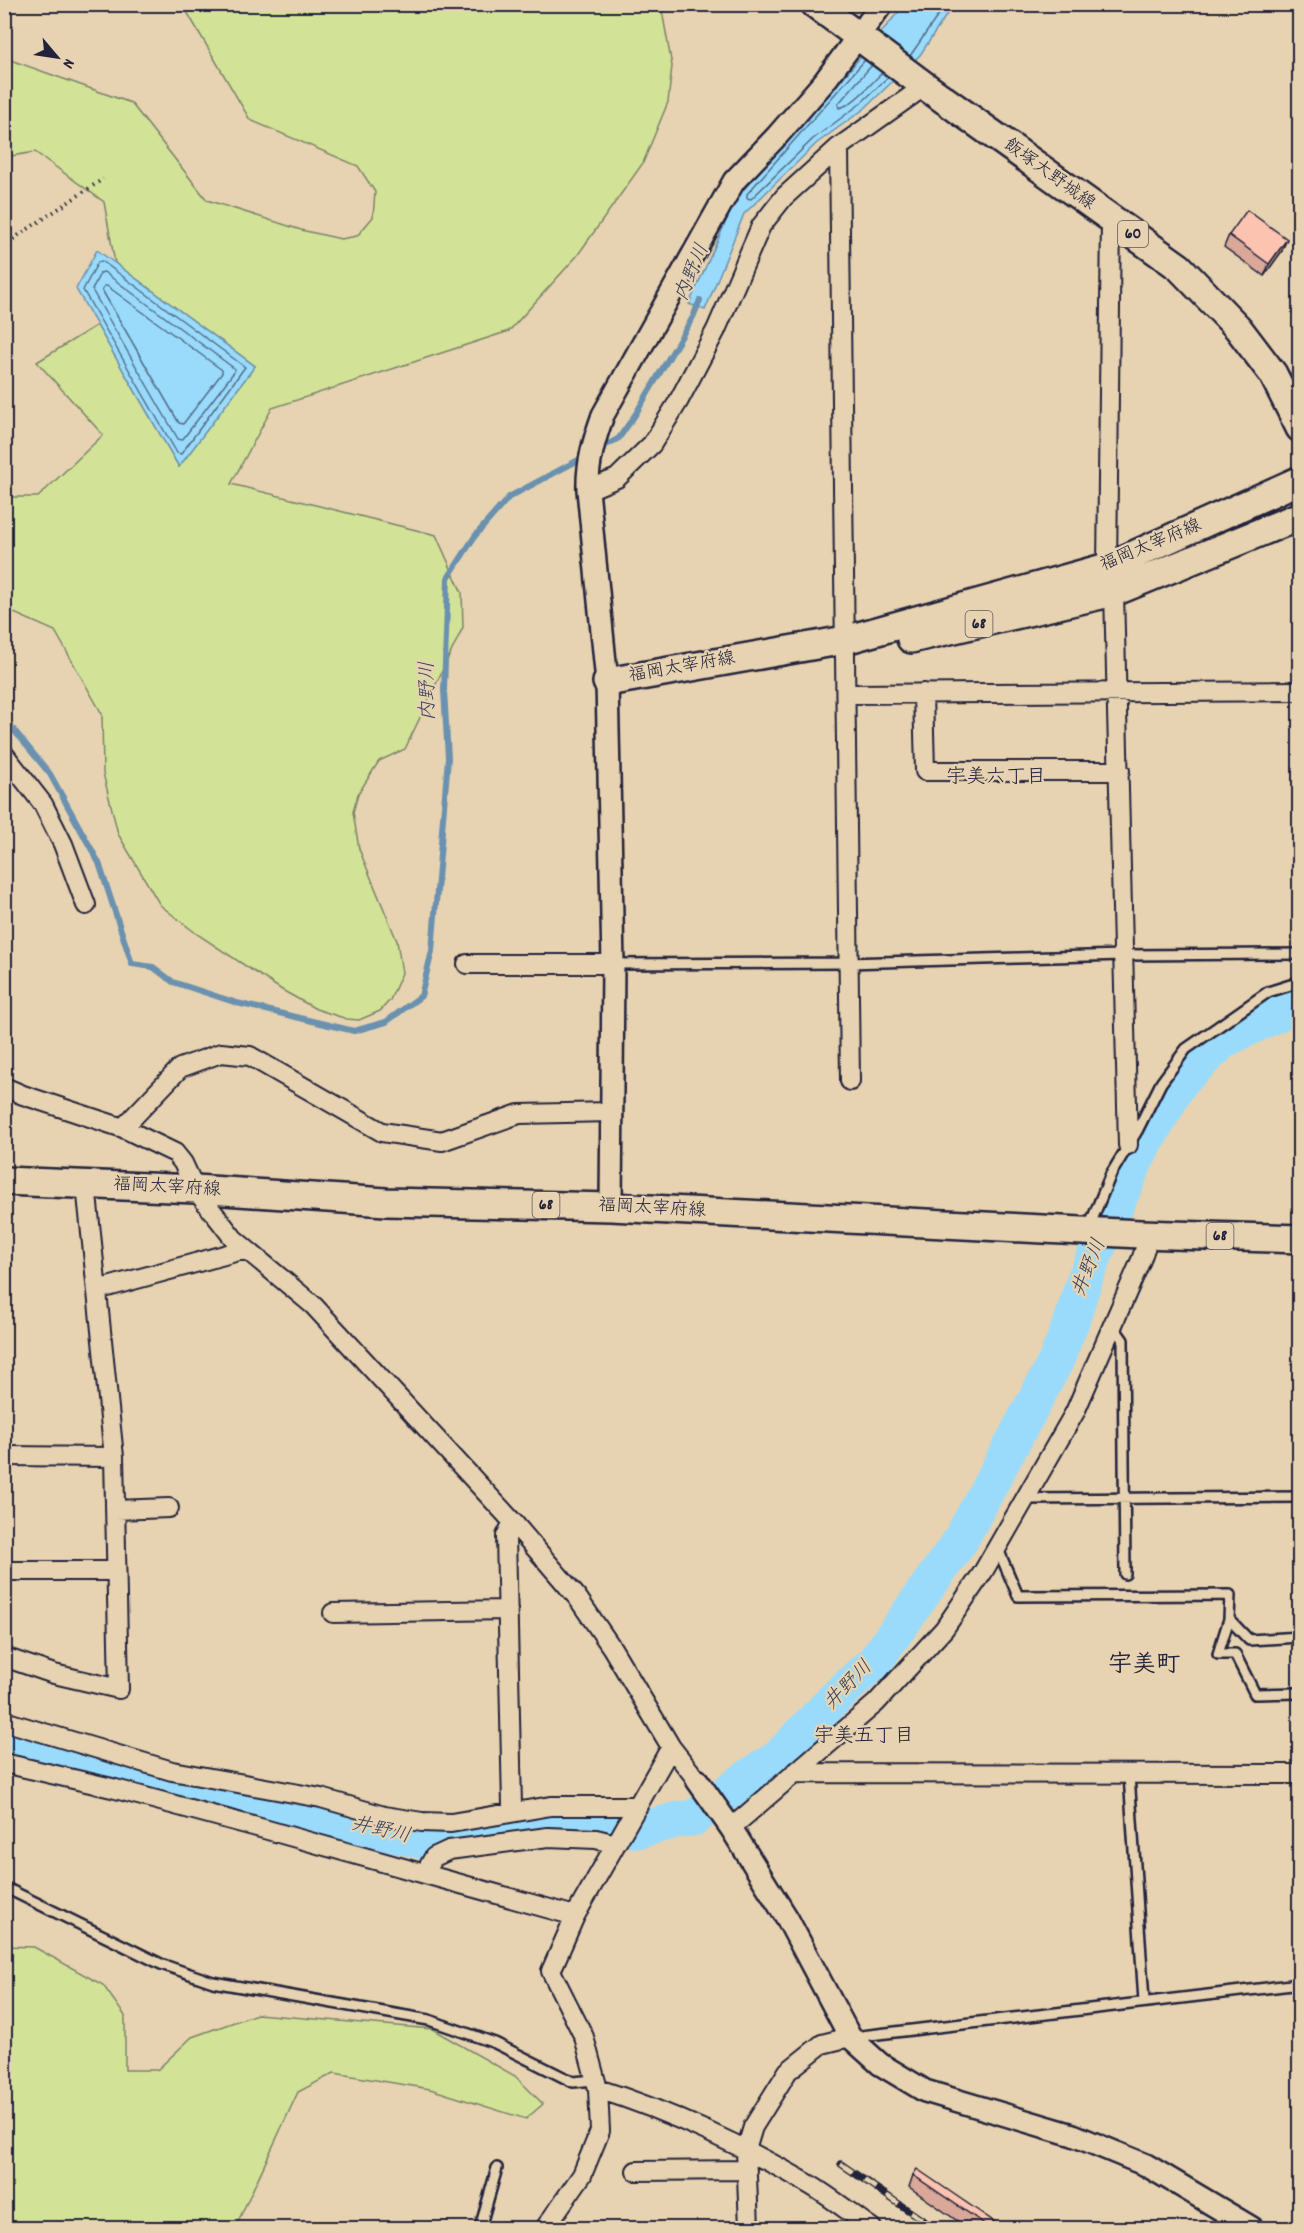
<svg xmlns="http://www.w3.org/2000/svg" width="1304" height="2233" viewBox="0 0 1304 2233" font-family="Dekko,'Klee One',sans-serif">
  <rect width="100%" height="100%" fill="#e7d3b1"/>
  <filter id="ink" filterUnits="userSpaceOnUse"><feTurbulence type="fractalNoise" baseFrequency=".0167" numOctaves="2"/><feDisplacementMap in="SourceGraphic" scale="12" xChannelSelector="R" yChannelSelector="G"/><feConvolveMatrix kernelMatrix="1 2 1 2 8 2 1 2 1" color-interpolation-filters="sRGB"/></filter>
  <g filter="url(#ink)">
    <path fill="#d2e397" stroke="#7a8269" stroke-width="1.5" d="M183 5H661L672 66 668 102 643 163 577 256 509 331 272 408 231 484 436 535 462 593 463 627 405 749 379 761 358 794 353 812 359 849 397 941 402 973 390 1000 380 1011 359 1020 347 1019 316 1009 282 990 197 934 160 905 118 834 103 773 102 714 55 631 5 609V497H38L103 435 37 362 97 325 179 467 255 366 115 263 104 202 35 152 5 157V58L131 103 207 200 301 230 341 239 357 236 373 217 375 192 358 166 250 120Z
      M4 1946 34 1947 103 1985 125 2016V2070H157L192 2037 257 2014 432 2029 515 2076 543 2104 526 2119 430 2089 334 2073 298 2092 235 2228H5Z"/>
    <path fill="#9adbfc" stroke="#6a91af" stroke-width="1.5" d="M904 5H953L920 55 864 109 817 143 744 214 705 310 689 304 737 197 843 78Z
      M97 250 255 366 179 467 76 289Z"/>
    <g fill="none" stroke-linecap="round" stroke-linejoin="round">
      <path stroke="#526c88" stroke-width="1.5" d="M910 56 946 4
        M865 60 747 194V198L751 199 813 139 860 104 888 77
        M872 65 838 104 839 108C854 105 870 84 882 73
        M102 261 245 367 181 454 177 453 83 290 98 262Z
        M104 272 235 369 234 372 182 440 178 439 92 290 100 273Z
        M104 286H107L222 370V373L183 424 179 423 102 290Z"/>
      <path stroke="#6a91af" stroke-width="6" d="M598 450 619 438 635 415 693 317 700 300
        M4 724 13 729 50 774 99 863 132 964 153 967 173 982 237 1003 354 1031 386 1022 421 996 432 951 448 758 444 690 448 578 475 536 509 497 586 456"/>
      <path stroke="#9adbfc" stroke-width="36" d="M4 1740 163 1783 205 1789 338 1823 431 1843 517 1827 593 1825 640 1830 677 1820 694 1818 744 1780 779 1757 831 1702 875 1661 960 1541 1056 1361 1072 1320 1085 1278 1135 1162 1180 1082 1224 1040 1300 1003"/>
      <defs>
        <path id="service" d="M613 964 848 963 1123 955 1300 954
          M1089 1227 1111 1174 1137 1131 1161 1083 1186 1049 1268 992 1300 982
          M1113 1326 1123 1340 1125 1574
          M1024 1499 1300 1497
          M998 1549 1018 1596 1230 1595 1229 1619
          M1300 1637 1249 1640 1229 1619 1218 1654H1235L1255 1694 1300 1693
          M1129 1775 1144 2001
          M4 1887 161 1964 213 1982 429 2020 495 2043 573 2082 594 2080
          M853 2037 1300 1984
          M480 2228 497 2168"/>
        <path id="minor" d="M839 147 850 1081
          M1111 219 1107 567 1114 592 1128 1145
          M588 490 617 478 652 444 678 402 716 330 761 226 784 197 839 147 925 86
          M923 693 925 771H1120
          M847 694 1300 691
          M4 754 43 804 63 844 86 905
          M467 964H613
          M4 1087 23 1095 123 1128 175 1153 183 1163 195 1189 234 1239 313 1305 513 1522 577 1597 612 1648 671 1747 697 1780
          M123 1128 180 1068 221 1053 250 1056 382 1132 442 1141 519 1114 612 1112
          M97 1290 246 1249
          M4 1456 114 1457
          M115 1510 169 1508
          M4 1571H116
          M333 1613 508 1610
          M4 1657 54 1674 119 1689 114 1457 86 1185
          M4 1721 172 1771 321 1798 384 1816 422 1822 451 1823 551 1806H638
          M4 1763 112 1788 264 1829 575 1916
          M794 1773 1300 1774
          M512 1806 506 1536 513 1522
          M731 1828 876 1703 944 1629 983 1572 1075 1412 1141 1260 1150 1234
          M425 1873 434 1857 449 1850 548 1837 596 1839 616 1844
          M598 2089C669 2111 748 2148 812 2186 833 2199 852 2214 872 2228
          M636 2171 747 2170
          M545 2228 582 2175 600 2131 598 2089 584 2037 551 1971 575 1916 671 1747
          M749 2228 746 2150 753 2127 788 2071 822 2044 850 2037"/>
        <path id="tertiary" d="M611 1207 613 964 607 682 588 490C587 464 594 440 603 415L734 181 777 136 824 82 882 4
          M697 1780 731 1828 787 1918 850 2037 880 2064 925 2091 1073 2135 1146 2165 1252 2228"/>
        <path id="primary" d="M815 4 925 86 1179 267 1238 328 1273 374 1300 428
          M911 639 1114 592 1300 516
          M607 682 845 640 1107 567 1300 480
          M4 1181 195 1189 386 1202 611 1207 1140 1234 1300 1239"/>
      </defs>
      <use href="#service" stroke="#22223b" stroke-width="14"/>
      <use href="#minor" stroke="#22223b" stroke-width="22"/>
      <use href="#tertiary" stroke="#22223b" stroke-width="26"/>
      <use href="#primary" stroke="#22223b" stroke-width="32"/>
      <path stroke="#22223b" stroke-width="4" stroke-dasharray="1.5 4.5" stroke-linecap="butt" d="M4 247 19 235 103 179"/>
      <use href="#service" stroke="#e7d3b1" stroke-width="9"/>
      <use href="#minor" stroke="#e7d3b1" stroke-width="18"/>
      <use href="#tertiary" stroke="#e7d3b1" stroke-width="21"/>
      <use href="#primary" stroke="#e7d3b1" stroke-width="27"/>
      <defs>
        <path id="rail" d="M841 2164 934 2228"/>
      </defs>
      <use href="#rail" stroke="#22223b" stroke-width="7"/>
      <use href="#rail" stroke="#e7d3b1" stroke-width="4.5" stroke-dasharray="14" stroke-linecap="butt"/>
    </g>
    <path fill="#d9a898" stroke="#22223b" stroke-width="1.5" d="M1229 235 1282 251 1264 276 1224 247Z
      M913 2175 1005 2229H969L909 2187Z"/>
    <path fill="#b0887c" stroke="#22223b" stroke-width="1.5" d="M1287 239 1282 251 1264 276 1269 264Z"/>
    <path fill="#fcc3b1" stroke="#22223b" stroke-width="1.5" d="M1247 210 1287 239 1269 264 1229 235Z
      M917 2169 1005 2229H992L913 2175Z"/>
  </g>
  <g text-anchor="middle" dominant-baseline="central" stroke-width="4.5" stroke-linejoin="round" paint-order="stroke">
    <g fill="#e7d3b1" stroke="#5d575e" stroke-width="1.5">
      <rect x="1118" y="221" width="30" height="26" rx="4.5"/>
      <rect x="965.5" y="611" width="27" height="26" rx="4.5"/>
      <rect x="532.5" y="1192" width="27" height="26" rx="4.5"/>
      <rect x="1206.5" y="1223" width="27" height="26" rx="4.5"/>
    </g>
    <g font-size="16" font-weight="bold" fill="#22223b">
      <text x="1133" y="234">60</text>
      <text x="979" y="624">68</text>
      <text x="546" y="1205">68</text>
      <text x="1220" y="1236">68</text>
    </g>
    <g font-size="18" fill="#22223b" stroke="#e7d3b1">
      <text transform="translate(1049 175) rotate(36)">飯塚大野城線</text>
      <text transform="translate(1151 546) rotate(-23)">福岡太宰府線</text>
      <text transform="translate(682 668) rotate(-10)">福岡太宰府線</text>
      <text transform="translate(167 1188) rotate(3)">福岡太宰府線</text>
      <text transform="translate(652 1209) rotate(3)">福岡太宰府線</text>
    </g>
    <g font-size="20" font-style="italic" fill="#343e58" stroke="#e7d3b1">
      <text transform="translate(693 273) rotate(-67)">内野川</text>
      <text transform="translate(429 691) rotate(-91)">内野川</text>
      <text transform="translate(1090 1268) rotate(-68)">井野川</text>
      <text transform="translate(849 1686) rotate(-46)">井野川</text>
      <text transform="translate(381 1831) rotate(13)">井野川</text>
    </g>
    <g font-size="20" fill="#22223b" stroke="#e7d3b1">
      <text x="996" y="778">宇美六丁目</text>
      <text x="864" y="1737">宇美五丁目</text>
    </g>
    <g font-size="24" font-weight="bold" fill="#22223b" stroke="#e7d3b1">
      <text x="1144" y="1666">宇美町</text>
    </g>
  </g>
  <rect width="1304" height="2233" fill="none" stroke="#e7d3b1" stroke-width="24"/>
  <rect x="12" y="12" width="1280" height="2209" fill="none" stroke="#22223b" stroke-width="2" filter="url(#ink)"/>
  <g transform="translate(57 57) rotate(119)" stroke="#e7d3b1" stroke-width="4.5" paint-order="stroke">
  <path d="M0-4.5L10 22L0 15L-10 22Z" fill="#22223b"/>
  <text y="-9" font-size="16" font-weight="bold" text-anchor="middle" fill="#22223b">N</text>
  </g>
</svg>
